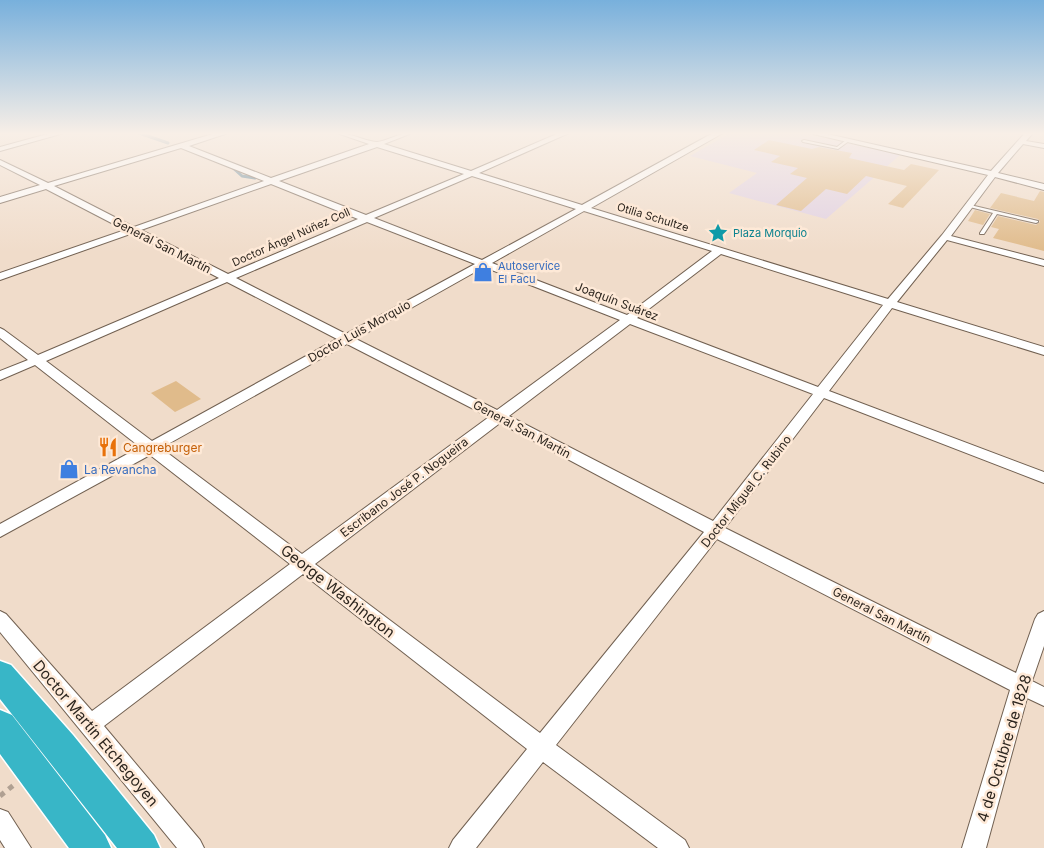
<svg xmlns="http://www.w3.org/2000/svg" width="1044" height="848" viewBox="0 0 1044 848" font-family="Inter,sans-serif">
  <rect width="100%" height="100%" fill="#f0dcca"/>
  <path fill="#e0d0e2" d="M730 133H802L900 155 826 219 729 193 757 173 690 156Z"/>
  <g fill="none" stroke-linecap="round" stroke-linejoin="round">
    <path stroke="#5c8296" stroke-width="3" d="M139 133 168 143
      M232 167 242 176 255 178"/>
  </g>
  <path fill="#e0bb8b" d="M769 140 812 149 819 147 852 153 849 158 904 170 911 164 939 170 903 208 888 204 907 186 866 176 847 194 826 189 801 211 776 205 807 178 790 174 798 168 771 162 780 156 754 150Z
    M1040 191 1044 192V251L993 238 999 229 991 227 998 216 1036 225 1040 222 1038 219 990 208 1001 193 1034 201Z
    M975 210 990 214 983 225 968 221Z
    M176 381 201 399 175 412 151 393Z"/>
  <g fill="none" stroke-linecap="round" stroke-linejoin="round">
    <defs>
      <path id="service" d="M804 140 837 147 846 140 849 141 838 149 803 142 802 141Z
        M966 204 1038 221V222L1036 223 997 214 984 234H980V233L993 213 966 206Z"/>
      <path id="minor" d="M51 133H64L0 151V147Z
        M216 133H228L189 146 271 178 369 144 337 133C352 133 367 142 377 142 387 141 398 133 412 133L384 144 471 171 559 133H569L479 173 582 205 713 133H723L591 208 888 299 942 235 988 175 809 133H823L991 171 1025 133H1033L1026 141 1044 144V148L1023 144 998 173 1044 184V190L995 177 951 236 1044 260V266L947 240 897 302 1044 347V355L892 308 829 391 1044 472V483L824 398 725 528 1016 673 1035 619 1038 614 1044 611V646L1032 681 1044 687V706L1027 698 986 848H962L1010 690 717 539 556 745 685 840 689 848H658L543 762 476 848H449L453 840 527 749 303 574 104 726 200 840 204 848H177L0 632V611L6 614 92 711 290 564 150 455 0 537V524L140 447 35 365 0 380V371L28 360 0 338V328L4 330 38 355 219 278 133 233 0 280V273L125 230 46 189 0 203V197L40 185 0 165V160L48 183ZM377 147 464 174 366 215 279 181ZM181 148 264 181 134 227 54 186ZM472 176 576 209 482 260 374 218ZM271 184 358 219 228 274 141 230ZM584 211 712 251 627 315 492 263ZM367 222 475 264 346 334 236 278ZM721 254 883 305 818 387 637 318ZM484 267 620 320 497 410 356 339ZM227 282 337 339 152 441 46 361ZM630 324 813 394 713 521 509 416ZM347 344 489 417 302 554 161 448ZM500 423 704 532 540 733 315 564Z
        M0 809 8 812 31 848H5L0 840Z"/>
      <path id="trunk" d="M0 661 11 665 73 735 154 835 160 848H117L0 699Z
        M0 710 12 715 105 835 111 848H69L0 754Z"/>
    </defs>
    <use href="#service" stroke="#716051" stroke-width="2"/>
    <use href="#minor" stroke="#716051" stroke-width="2"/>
    <use href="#trunk" stroke="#fff" stroke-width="3"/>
    <path stroke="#b0a092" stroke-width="5" stroke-dasharray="5.5 5.5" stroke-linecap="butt" d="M0 796 15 784"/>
    <use href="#service" fill="#fff" fill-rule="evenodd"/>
    <use href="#minor" fill="#fff" fill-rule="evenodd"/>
    <use href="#trunk" fill="#38b6c7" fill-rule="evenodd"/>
  </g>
  <linearGradient id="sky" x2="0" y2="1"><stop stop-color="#78b0dc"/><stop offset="0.53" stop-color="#f8efe7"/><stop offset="1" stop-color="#f8efe7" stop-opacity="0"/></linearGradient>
  <rect width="1044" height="252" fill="url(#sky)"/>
  <defs>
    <symbol id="sight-bare" viewBox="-9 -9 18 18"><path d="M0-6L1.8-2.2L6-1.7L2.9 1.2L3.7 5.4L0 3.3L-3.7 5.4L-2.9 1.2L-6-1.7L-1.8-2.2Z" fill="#0f9aa8" stroke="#fee9d7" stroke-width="2.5" paint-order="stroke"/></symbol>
    <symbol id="shop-bare" viewBox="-9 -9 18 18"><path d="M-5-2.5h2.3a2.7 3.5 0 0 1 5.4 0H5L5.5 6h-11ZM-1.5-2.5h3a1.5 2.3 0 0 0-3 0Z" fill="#3f7fe0" stroke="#fee9d7" stroke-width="2.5" paint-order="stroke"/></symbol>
    <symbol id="restaurant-bare" viewBox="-9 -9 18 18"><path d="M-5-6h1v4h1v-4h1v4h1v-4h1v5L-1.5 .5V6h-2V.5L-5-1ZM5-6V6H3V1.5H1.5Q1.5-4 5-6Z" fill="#e8710a" stroke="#fee9d7" stroke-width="2.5" paint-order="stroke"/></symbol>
  </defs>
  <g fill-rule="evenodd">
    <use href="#sight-bare" x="704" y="219" width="28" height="28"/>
    <use href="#shop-bare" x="469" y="258" width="28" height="28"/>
    <use href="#restaurant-bare" x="94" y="433" width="28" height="28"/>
    <use href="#shop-bare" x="55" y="455" width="28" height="28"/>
  </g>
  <g text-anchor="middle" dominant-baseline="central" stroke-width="5" stroke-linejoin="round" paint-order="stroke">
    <g font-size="11" fill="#2d261f" stroke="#fee9d7">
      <text transform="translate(653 217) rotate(17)">Otilia Schultze</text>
      <text transform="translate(291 237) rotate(-24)">Doctor Ángel Núñez Coll</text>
    </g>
    <g font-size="11" fill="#0d838f" stroke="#fee9d7" text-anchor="start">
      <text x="733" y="233">Plaza Morquio</text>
    </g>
    <g font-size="11" fill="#366cbe" stroke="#fee9d7" text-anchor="start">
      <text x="498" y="266">Autoservice<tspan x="498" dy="13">El Facu</tspan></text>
    </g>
    <g font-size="12" fill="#2d261f" stroke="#fee9d7">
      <text transform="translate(162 245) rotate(27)">General San Martín</text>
      <text transform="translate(617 301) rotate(21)">Joaquín Suárez</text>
      <text transform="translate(359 331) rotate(-29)">Doctor Luis Morquio</text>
      <text transform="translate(522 429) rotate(28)">General San Martín</text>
      <text transform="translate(404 487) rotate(-37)">Escribano José P. Nogueira</text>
      <text transform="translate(746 491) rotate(-52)">Doctor Miguel C. Rubino</text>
      <text transform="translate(882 615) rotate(27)">General San Martín</text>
    </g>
    <g font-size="12" fill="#c56008" stroke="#fee9d7" text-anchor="start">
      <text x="123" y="447">Cangreburger</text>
    </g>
    <g font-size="12" fill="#366cbe" stroke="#fee9d7" text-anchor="start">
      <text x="84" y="469">La Revancha</text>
    </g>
    <g font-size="15" fill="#2d261f" stroke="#fee9d7">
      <text transform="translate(338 591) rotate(38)">George Washington</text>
      <text transform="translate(96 733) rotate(50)">Doctor Martín Etchegoyen</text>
      <text transform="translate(1004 748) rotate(-73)">4 de Octubre de 1828</text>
    </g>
  </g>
</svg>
